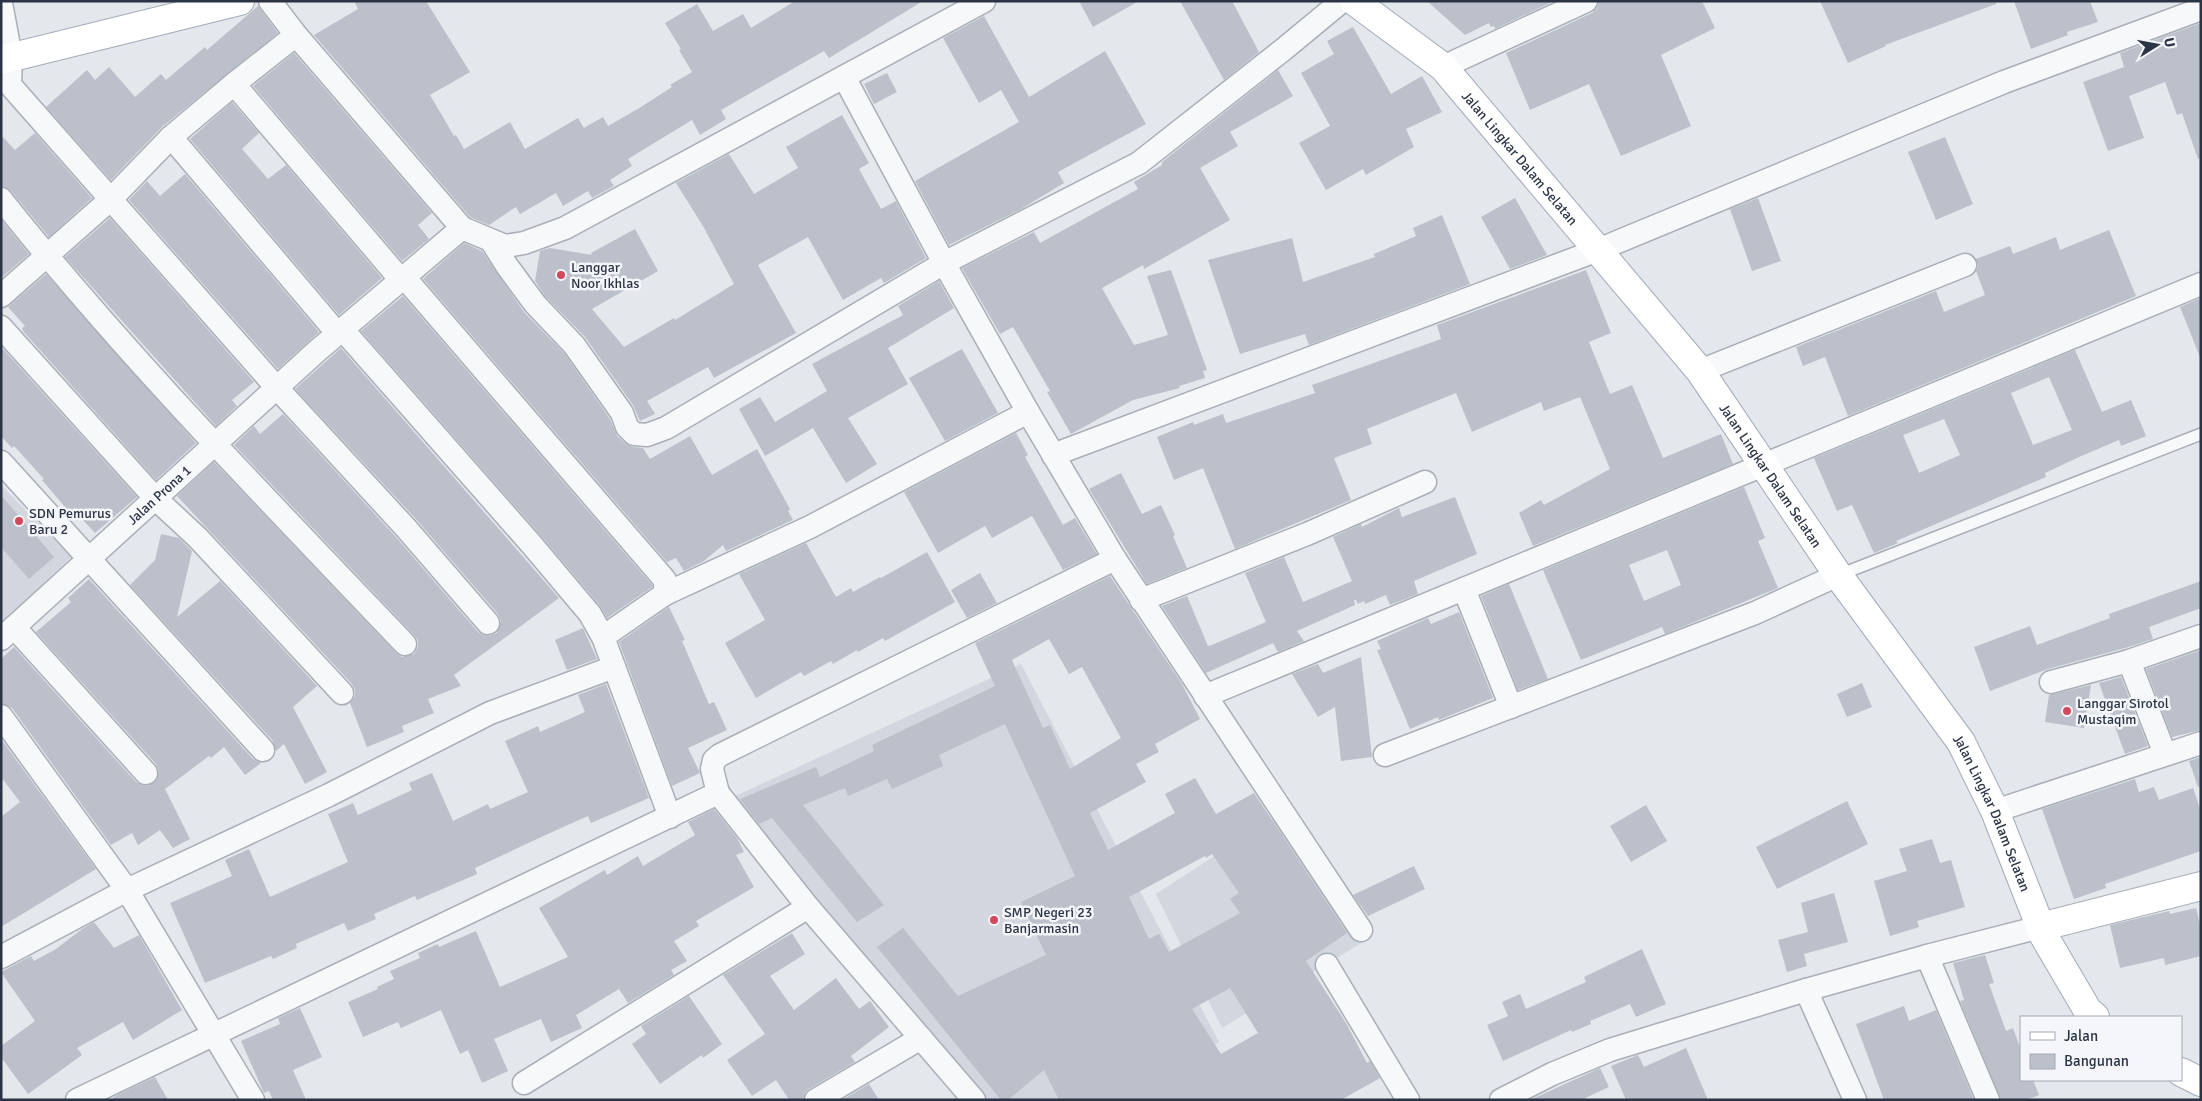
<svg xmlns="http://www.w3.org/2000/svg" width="2202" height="1101" viewBox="0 0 2202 1101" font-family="Signika,sans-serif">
  <rect width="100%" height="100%" fill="#e4e7ec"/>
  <path fill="#d2d6de" d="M1 485 71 557 1 624Z
    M1021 664 1219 1042 1108 1100H983L731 798Z
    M1279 814 1363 942 1222 1028 1156 894Z"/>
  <path fill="#bbc0ca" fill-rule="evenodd" d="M354 1H426L470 72 430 95 454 136 456 135 464 149 510 122 525 149 578 118 584 128 603 117 608 126 641 107 672 87 670 85 692 72 679 50 681 49 665 23 697 4 713 31 743 14 751 28 795 1H923L829 58 824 51 721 110 726 119 700 135 692 120 628 159 632 166 610 180 614 186 592 198 588 191 563 206 556 193 520 214 516 207 489 225 470 217 314 35 358 9Z
    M1079 1H1139L1093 27Z
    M1180 1H1232L1259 52 1224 80Z
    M1427 1H1554L1495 29 1494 26 1491 27 1489 23 1465 35Z
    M1599 1H1702L1715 28 1661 55 1691 126 1621 156 1589 84 1530 110 1506 53 1592 13 1597 8Z
    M1820 1H1996V4L1885 45 1886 46 1848 63Z
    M2014 1H2090L2098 22 2067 32 2068 35 2031 49Z
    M258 6 278 33 162 127 111 180 46 107 87 70 95 80 109 67 135 97 161 74 166 80 205 47 207 50Z
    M984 16 1029 97 1105 51 1146 124 1058 172 1064 183 1021 209 949 245 915 181 1019 122 1001 90 979 103 943 38Z
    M2201 23V158L2198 159 2182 113 2177 115 2165 82 2129 96 2144 138 2108 151 2083 82 2124 67 2120 53Z
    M1353 27 1391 94 1422 76 1442 112 1406 129 1414 147 1366 175 1363 169 1326 190 1299 143 1330 126 1301 73 1334 54 1327 41Z
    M294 53 432 213 418 225 429 239 402 261 253 86Z
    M1278 70 1293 96 1230 132 1238 146 1200 168 1230 220 1144 269 1143 265 1102 288 1134 345 1168 335 1147 276 1171 270 1207 370 1203 371 1205 378 1179 386 1180 388 1133 400 1071 434 1047 392 1050 391 1013 327 1000 334 962 268 1034 232 1040 243 1138 189 1134 182 1162 165V162Z
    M887 73 897 92 874 104 864 84Z
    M232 102 259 133 242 149 268 179 286 165 382 278 339 315 190 139Z
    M842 115 869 163 859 169 881 209 896 201 926 258 884 283 881 278 843 300 808 237 758 265 796 333 714 378 708 367 647 401 655 414 640 421 633 405 585 337 545 296 535 281 540 251 550 248 592 255 591 253 635 229 658 271 592 309 624 347 674 318 675 320 734 284 703 226 676 183 729 154 754 194 798 168 786 147Z
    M35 133 92 198 49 237 11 191 1 186V135L15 150Z
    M1945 137 1973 204 1936 220 1908 152Z
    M185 174 319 332 278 369 129 200 147 181 160 196Z
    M1515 198 1547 255 1510 269 1481 217Z
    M1758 198 1781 261 1752 271 1730 209Z
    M1442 215 1470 284 1309 345 1305 334 1240 354 1208 260 1292 238 1303 282 1375 257 1374 254 1416 236 1413 228Z
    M110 218 254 382 232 400 237 406 216 426 65 257Z
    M1 220 29 254 1 278Z
    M2109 230 2136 296 1848 416 1825 357 1803 366 1796 347 1936 291 1944 312 1985 295 1976 271 1978 266 1976 259 2010 246 2013 254 2056 237 2060 250Z
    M464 243 482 251 524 312 564 353 610 419 617 436 625 443 633 447 643 448 650 459 690 436 712 475 757 449 790 509 788 511 793 520 726 551 723 545 704 561 684 571 676 558 667 562 423 279Z
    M1586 270 1611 333 1589 342 1610 394 1632 385 1663 458 1721 434 1733 464 1533 546 1519 513 1541 500 1544 505 1610 469 1580 397 1544 411 1541 402 1472 432 1456 393 1367 429 1372 444 1334 458 1351 500 1235 549 1203 468 1174 480 1157 437 1193 422 1194 425 1223 414 1226 423 1315 393 1312 385 1441 339 1437 325Z
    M46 274 196 443 156 480 23 331 22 328 25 326 8 307Z
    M939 281 954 308 888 348 908 384 848 418 877 464 846 483 813 428 765 456 739 409 760 397 775 422 827 391 812 364 903 315 898 306Z
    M403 296 652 585V587L607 618 600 606 542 537 361 331Z
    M2201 298V357H2200L2180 307Z
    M341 348 559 598 454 675 461 686 428 699 434 713 402 726 404 732 367 747 350 703 355 696V690L352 684 177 496 214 462 396 653 402 657 414 654 418 647V640L414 635 234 445 254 426 260 434 283 414 395 536 478 632 483 635 490 636 497 633 501 621 498 614 415 518 295 389Z
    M3 349 137 497 95 533 81 518 77 521 42 480 44 479 14 446 12 448 1 436V350Z
    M962 349 998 413 945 441 909 378Z
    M2075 350 2102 412 2131 400 2146 436 2121 446 2119 440 2079 457 2045 473 2046 477 1896 541 1898 543 1874 553 1852 505 1837 511 1814 458ZM2049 377 2072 430 2033 445 2011 393ZM1944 419 1960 455 1919 473 1903 435Z
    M1016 433 1028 455 1025 457 1063 525 1075 518 1097 554 1063 570 1032 516 992 538 985 526 938 553 904 492Z
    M1121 473 1142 514 1161 505 1175 535 1173 536 1187 568 1147 584 1089 489Z
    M1744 487 1765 538 1758 541 1778 588 1665 634 1662 627 1581 660 1543 570ZM1667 550 1681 585 1644 601 1629 565Z
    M1 495 54 557 29 579 1 547Z
    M1455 497 1477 554 1414 581 1418 594 1390 605 1386 595 1365 604 1364 601 1358 604 1356 600H1354L1355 605 1297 631 1304 641 1278 652 1273 643 1206 673 1162 606 1187 596 1208 646 1212 645 1266 622 1245 573 1284 557 1303 602 1352 581 1333 537 1361 524 1362 527 1399 508 1402 517Z
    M161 534 179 538 192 551 177 617 220 581 317 686 293 707 327 772 305 784 284 744 276 751 273 741 130 585 155 560Z
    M806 543 836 597 851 588 853 592 880 577 881 578 927 552 955 602 885 641 883 638 858 652 857 650 833 664 831 661 804 676 801 672 756 698 725 643 765 620 739 574Z
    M980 573 997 603 967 618 951 590Z
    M1110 576 1182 684 1200 719 1155 744 1159 752 1136 764 1146 782 1090 813 1108 850 1175 813 1165 794 1195 778 1216 814 1254 793 1347 933 1306 961 1346 1023 1367 1063 1370 1061 1380 1078 1341 1100H1059L1044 1070 1008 1100H1001L877 947 903 928 958 996 1046 955 1021 902 1075 876 1005 724 939 755 943 766 892 789 887 779 848 796 845 788 803 805 884 905 857 922 772 818 759 824 740 799 816 767 820 777 874 751 872 745 995 686 975 643ZM1049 639 1069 674 1082 667 1121 738 1070 769 1050 725 1043 728 1012 660ZM1212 854 1239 893 1230 899 1240 913 1169 952 1159 934 1149 939 1129 897 1205 856 1206 858ZM1230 988 1258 1033 1221 1054 1192 1009Z
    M89 579 253 759 261 763 245 775 224 747 211 758 209 756 165 789 190 839 173 848 160 830 138 845 132 833 111 845 12 708 1 703V659L14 647 136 782 142 785 148 786 155 782 159 771 156 764 36 632 71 602 68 598Z
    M2201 581V608L2149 627 2153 639 2125 648 2048 669 1990 691 1974 647 2030 626 2037 645 2110 618 2109 614Z
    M1509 584 1548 679 1518 690 1481 596Z
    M669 607 685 640 682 641 709 704 714 702 727 730 688 748 700 773 672 786 619 642Z
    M1459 612 1493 698 1439 720 1438 717 1410 729 1377 650 1381 649 1377 641 1428 618 1431 624Z
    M583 628 597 659 567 670 555 640Z
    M2201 650V730L2172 737 2146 669Z
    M1361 657 1372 757 1341 761 1335 707 1318 717 1292 674 1318 664 1323 673Z
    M2121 677 2148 746 2125 754 2099 683Z
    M1862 683 1872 707 1847 717 1837 694Z
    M606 684 649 798 591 823 588 816 550 833 475 868 477 874 417 900 415 896 374 914 376 919 348 931 344 923 296 944 297 948 273 959 271 956 205 983 170 903 232 876 225 860 249 849 270 897 348 862 328 814 353 803 358 815 412 790 409 783 432 773 453 821 488 804 490 809 528 792 505 741 538 726 540 732 585 712 578 695Z
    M2091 685 2084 728 2045 722 2049 695Z
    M1 739 96 869 1 927V817L20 802 1 777Z
    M2201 757V786L2198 787 2189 761Z
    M2135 779 2139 792 2154 787 2159 800 2193 788 2201 811V851L2105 884 2106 888 2074 899 2042 809Z
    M1847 801 1868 844 1777 889 1756 847Z
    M1646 805 1667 841 1631 862 1610 826Z
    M714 809 737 838 744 852 736 855 754 887 696 921 699 926 674 941 687 961 671 970 674 975 628 1003 619 989 576 1015 582 1028 551 1042 541 1019 494 1039 508 1071 482 1083 468 1050 460 1054 441 1010 401 1028 398 1022 363 1037 348 1002 378 989 377 987 394 979 390 971 420 958 418 953 438 944 439 947 476 931 500 987 568 957 539 908 605 870 607 875 638 856 643 866 695 835 688 822Z
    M1932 839 1940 863 1951 860 1965 907 1917 921 1919 927 1890 936 1874 881 1907 871 1899 849Z
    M1414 866 1425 889 1368 916 1353 895Z
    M1834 893 1848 942 1804 954 1807 966 1787 972 1778 940 1808 932 1801 903Z
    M2196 908 2201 929V956L2165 965 2164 958 2120 968 2110 925 2169 911 2170 914Z
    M94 922 114 948 139 935 182 1010 133 1040 123 1022 77 1048 82 1055 28 1094 1 1057V1046L35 1021 1 972 31 956 34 961 56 949 82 929Z
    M792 933 805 954 770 976 794 1010 836 978 859 1009 870 1001 889 1027 851 1056 855 1062 809 1089 805 1093 803 1100H789L776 1080 752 1096 727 1060 765 1034 723 975Z
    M1642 949 1666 1004 1636 1017 1630 1004 1590 1021 1591 1024 1572 1032 1571 1030 1503 1061 1487 1025 1508 1016 1502 1002 1520 994 1526 1009 1586 982 1584 977Z
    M1985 955 1994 983 1989 984 2006 1031 2013 1028 2021 1050V1080H2033L2039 1095 2026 1100H2001L1960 1001 1964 1000 1953 963Z
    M689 996 722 1044 703 1058 702 1055 660 1084 632 1044 646 1034 641 1026Z
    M1904 1006 1909 1021 1936 1010 1974 1100H1884L1856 1024Z
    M300 1008 322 1057 293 1070 306 1100H273L269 1091 264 1093 241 1041 280 1024 278 1018Z
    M1686 1048 1708 1100H1626L1611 1066 1638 1055 1644 1067Z
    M1600 1068 1609 1087 1581 1100H1530Z
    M155 1077 168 1100H110L117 1095Z
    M869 1084 879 1100H842Z"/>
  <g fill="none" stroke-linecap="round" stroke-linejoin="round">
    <defs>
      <path id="lane" d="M1839 575 2201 434"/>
      <g id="street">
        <path d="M270 1 296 35 462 228 505 246 524 243 565 228 984 1"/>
        <path d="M1 3 11 57 10 85 277 388 405 527 488 623"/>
        <path d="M1443 67 1586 1"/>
        <path d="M844 77 944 263 1028 412 1115 559 1361 930"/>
        <path d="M234 84 401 280"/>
        <path d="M171 137 338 334"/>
        <path d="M1 199C126 356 267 499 405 644"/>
        <path d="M492 242 507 266 535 304 574 345 622 413 627 427 634 434 647 435 666 428 944 263 1139 163 1284 49 1342 1"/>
        <path d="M404 277 665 580V594L603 637"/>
        <path d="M1 296 111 199 171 137 234 84 296 35"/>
        <path d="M1 327 156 499 198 538 342 693"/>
        <path d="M343 330 532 545 590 614 603 637 670 817"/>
        <path d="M1700 371 1965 265"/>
        <path d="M1053 455 1598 250 2004 82 2201 9"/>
        <path d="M1 462 263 750"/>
        <path d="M1464 589 1511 707"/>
        <path d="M665 594 810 527 1028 412"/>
        <path d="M1141 600 1307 534 1425 482"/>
        <path d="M14 627 146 773"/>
        <path id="s1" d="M1 639 317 351 462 228"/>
        <path d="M2129 661 2165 754"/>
        <path d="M2051 682 2129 661 2201 636"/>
        <path d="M1205 696 2201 284"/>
        <path d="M1 716 127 890 253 1100"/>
        <path d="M1385 755 1755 613 1838 575"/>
        <path d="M1995 811 2201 743"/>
        <path d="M1927 956 1988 1100"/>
        <path d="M1 957 127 890 329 795 490 713 614 667"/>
        <path d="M1327 965 1408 1100"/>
        <path d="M1806 990 1855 1100"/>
        <path d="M524 1083 808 907"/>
        <path d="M77 1100 718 793"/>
        <path d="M816 1100 921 1038"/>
        <path d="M974 1100 808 907 718 793 712 769 714 760 720 755 1115 559"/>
        <path d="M1501 1100 1552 1074 1610 1050 1806 990 1927 956 2040 927"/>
      </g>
      <path id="secondary" d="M2040 927 2201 886"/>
      <g id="primary">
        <path id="s2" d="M1354 1 1443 67 1700 371 1838 575 1961 742 1995 811 2044 936 2088 1011 2095 1017"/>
        <path d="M1 60 240 1"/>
        <path d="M2181 1072 2201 1082"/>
      </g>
    </defs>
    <use href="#lane" stroke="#a9aeb7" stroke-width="14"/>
    <use href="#street" stroke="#a9aeb7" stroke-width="25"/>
    <use href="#secondary" stroke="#a9aeb7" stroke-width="30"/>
    <use href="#primary" stroke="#a3abb8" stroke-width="30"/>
    <use href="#lane" stroke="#f7f8fa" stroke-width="11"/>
    <use href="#street" stroke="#f7f8fa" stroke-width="22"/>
    <use href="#secondary" stroke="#fff" stroke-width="28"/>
    <use href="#primary" stroke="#fff" stroke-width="28"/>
  </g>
  <g fill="#d1495b" stroke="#f4f6f9" stroke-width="2">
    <circle cx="561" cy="275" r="5"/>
    <circle cx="19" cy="521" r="5"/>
    <circle cx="2067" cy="711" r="5"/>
    <circle cx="994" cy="920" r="5"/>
  </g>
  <g text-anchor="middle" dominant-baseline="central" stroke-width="5" stroke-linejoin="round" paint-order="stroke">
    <g font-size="14" fill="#2b3445" stroke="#f4f6f9">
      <text stroke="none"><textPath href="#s2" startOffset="230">Jalan Lingkar Dalam Selatan</textPath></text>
      <text stroke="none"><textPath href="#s2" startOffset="635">Jalan Lingkar Dalam Selatan</textPath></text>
      <text stroke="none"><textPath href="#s1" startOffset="214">Jalan Prona 1</textPath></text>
      <text stroke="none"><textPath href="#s2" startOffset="1040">Jalan Lingkar Dalam Selatan</textPath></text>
    </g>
    <g font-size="14" fill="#2b3445" stroke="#f4f6f9" text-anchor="start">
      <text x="571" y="267">Langgar<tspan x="571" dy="16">Noor Ikhlas</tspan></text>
      <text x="29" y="513">SDN Pemurus<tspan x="29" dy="16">Baru 2</tspan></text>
      <text x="2077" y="703">Langgar Sirotol<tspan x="2077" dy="16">Mustaqim</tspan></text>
      <text x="1004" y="912">SMP Negeri 23<tspan x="1004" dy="16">Banjarmasin</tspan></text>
    </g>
  </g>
  <rect width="2202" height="1101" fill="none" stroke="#2b3445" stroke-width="5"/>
  <rect x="2020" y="1016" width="162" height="65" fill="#f4f6f9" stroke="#a4a8b1"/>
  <rect x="2030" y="1032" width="25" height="8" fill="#ffffff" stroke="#a4a8b1"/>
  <text x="2064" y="1041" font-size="15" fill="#2b3445">Jalan</text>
  <rect x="2030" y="1054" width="25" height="15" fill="#bbc0ca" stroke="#a4a8b1"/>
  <text x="2064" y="1066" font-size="15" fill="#2b3445">Bangunan</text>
  <g transform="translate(2157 45) rotate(79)" stroke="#f4f6f9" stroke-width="4" paint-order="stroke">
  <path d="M0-4L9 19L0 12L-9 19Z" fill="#2b3445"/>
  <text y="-8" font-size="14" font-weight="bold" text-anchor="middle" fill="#2b3445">U</text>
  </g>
</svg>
